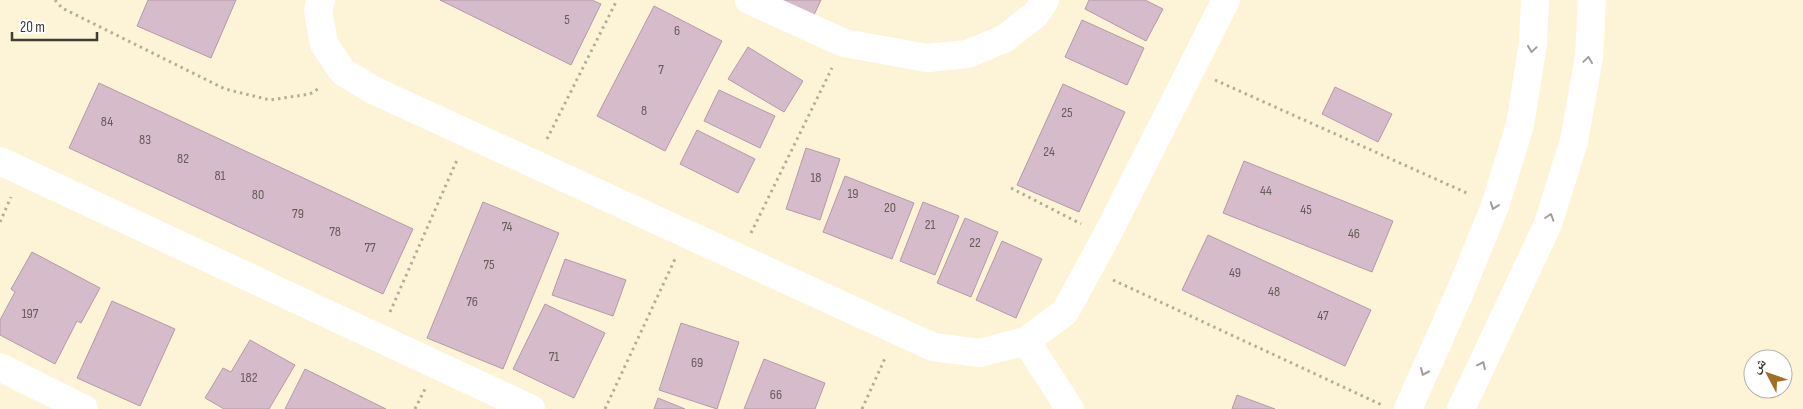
<svg xmlns="http://www.w3.org/2000/svg" width="1803" height="409" viewBox="0 0 1803 409" font-family="'Sofia Sans Condensed','Noto Naskh Arabic',sans-serif">
  <rect width="100%" height="100%" fill="#fdf4d8"/>
  <path fill="#d6bbca" stroke="#b49aa9" d="M148 0H236L211 58 137 26Z
    M440 0H592L601 4 571 65Z
    M776 0H821L812 19Z
    M1089 0H1145L1163 9 1146 41 1085 9Z
    M654 6 722 41 665 151 597 116Z
    M1082 20 1144 48 1127 85 1065 57Z
    M748 47 803 81 784 112 728 79Z
    M99 83 413 229 383 294 69 148Z
    M1063 84 1125 112 1079 212 1017 185Z
    M1335 87 1392 114 1378 142 1322 114Z
    M719 90 775 116 760 148 704 121Z
    M697 130 755 159 738 193 680 164Z
    M806 148 840 159 820 220 786 209Z
    M1244 161 1393 221 1372 272 1223 213Z
    M845 176 914 203 892 259 823 232Z
    M483 202 559 233 503 369 427 338Z
    M923 202 959 216 935 275 900 261Z
    M965 218 998 232 971 297 937 283Z
    M1208 235 1371 310 1345 366 1182 290Z
    M1002 241 1042 259 1016 318 976 300Z
    M32 252 100 288 81 323 77 321 55 364 0 335V320L15 292 11 289Z
    M565 259 626 280 613 316 552 295Z
    M112 301 175 329 140 406 77 378Z
    M545 304 605 333 574 398 513 369Z
    M681 323 739 342 717 409 659 390Z
    M250 340 295 365 269 409H224L205 398 223 368 231 372Z
    M764 359 825 383 815 409H744Z
    M305 369 386 409H285Z
    M1237 395 1275 409H1232Z
    M658 398 685 409H654Z"/>
  <g fill="none" stroke-linecap="round" stroke-linejoin="round">
    <path stroke="#b4ad98" stroke-width="3" stroke-dasharray="2.5 4" stroke-linecap="butt" d="M55 0 62 8 225 89 270 100 310 94 321 87
      M1215 80 1469 194
      M547 139 617 0
      M1011 188 1081 224
      M0 222 11 197
      M751 233 832 68
      M1113 280 1382 405
      M390 312 457 160
      M415 409 425 389
      M605 409 675 259
      M862 409 886 356"/>
    <path stroke="#fff" stroke-width="28" d="M321 0 318 10 324 44 343 72 373 90 933 347 980 353 1026 341 1065 312 1106 237 1226 0
      M749 0 844 43 927 58 967 54 1004 39 1036 14 1045 0
      M0 161 531 409
      M1026 341 1070 409
      M0 367 84 409"/>
    <path stroke="#fff" stroke-width="28" d="M1408 409 1460 292 1495 206 1520 125 1533 43 1535 0
      M1461 409 1548 224 1574 141 1589 57 1592 0"/>
  </g>
  <defs><path id="oneway-chevron" d="M-2-3.5L2.5 0L-2 3.5" fill="none" stroke-width="1.6" stroke-linecap="round" stroke-linejoin="round" transform="scale(1.25)"/></defs>
  <g stroke="#a09e98">
    <use href="#oneway-chevron" transform="translate(1532 49) rotate(98)"/>
    <use href="#oneway-chevron" transform="translate(1588 60) rotate(-82)"/>
    <use href="#oneway-chevron" transform="translate(1494 206) rotate(110)"/>
    <use href="#oneway-chevron" transform="translate(1550 217) rotate(-72)"/>
    <use href="#oneway-chevron" transform="translate(1482 365) rotate(-65)"/>
    <use href="#oneway-chevron" transform="translate(1424 372) rotate(114)"/>
  </g>
  <g text-anchor="middle" dominant-baseline="central" stroke-width="5" stroke-linejoin="round" paint-order="stroke">
    <g font-size="14" fill="#665c58">
      <text x="567" y="19">5</text>
      <text x="677" y="30">6</text>
      <text x="661" y="69">7</text>
      <text x="644" y="110">8</text>
      <text x="1067" y="112">25</text>
      <text x="107" y="121">84</text>
      <text x="145" y="139">83</text>
      <text x="1049" y="151">24</text>
      <text x="183" y="158">82</text>
      <text x="220" y="175">81</text>
      <text x="816" y="177">18</text>
      <text x="1266" y="190">44</text>
      <text x="853" y="193">19</text>
      <text x="258" y="194">80</text>
      <text x="890" y="207">20</text>
      <text x="1306" y="209">45</text>
      <text x="298" y="213">79</text>
      <text x="930" y="224">21</text>
      <text x="507" y="226">74</text>
      <text x="335" y="231">78</text>
      <text x="1354" y="233">46</text>
      <text x="975" y="242">22</text>
      <text x="370" y="247">77</text>
      <text x="489" y="264">75</text>
      <text x="1235" y="272">49</text>
      <text x="1274" y="291">48</text>
      <text x="472" y="301">76</text>
      <text x="30" y="313">197</text>
      <text x="1323" y="315">47</text>
      <text x="554" y="356">71</text>
      <text x="697" y="362">69</text>
      <text x="249" y="377">182</text>
      <text x="776" y="394">66</text>
    </g>
  </g>
  <g transform="translate(1768 374) rotate(311)"><circle r="24" fill="#ffffff" stroke="#b3b1ad"/>
  <path d="M0-4L9 19L0 12L-9 19Z" fill="#a06e24"/>
  <text y="-8" font-size="14" font-weight="bold" text-anchor="middle" fill="#403c32">ش</text>
  </g>
  <path d="M12 32v8h85v-8" fill="none" stroke="#403c32" stroke-width="2.5"/>
  <text x="20" y="32" font-size="15" fill="#403c32" stroke="#ffffff" stroke-width="4" paint-order="stroke">20 m</text>
</svg>
